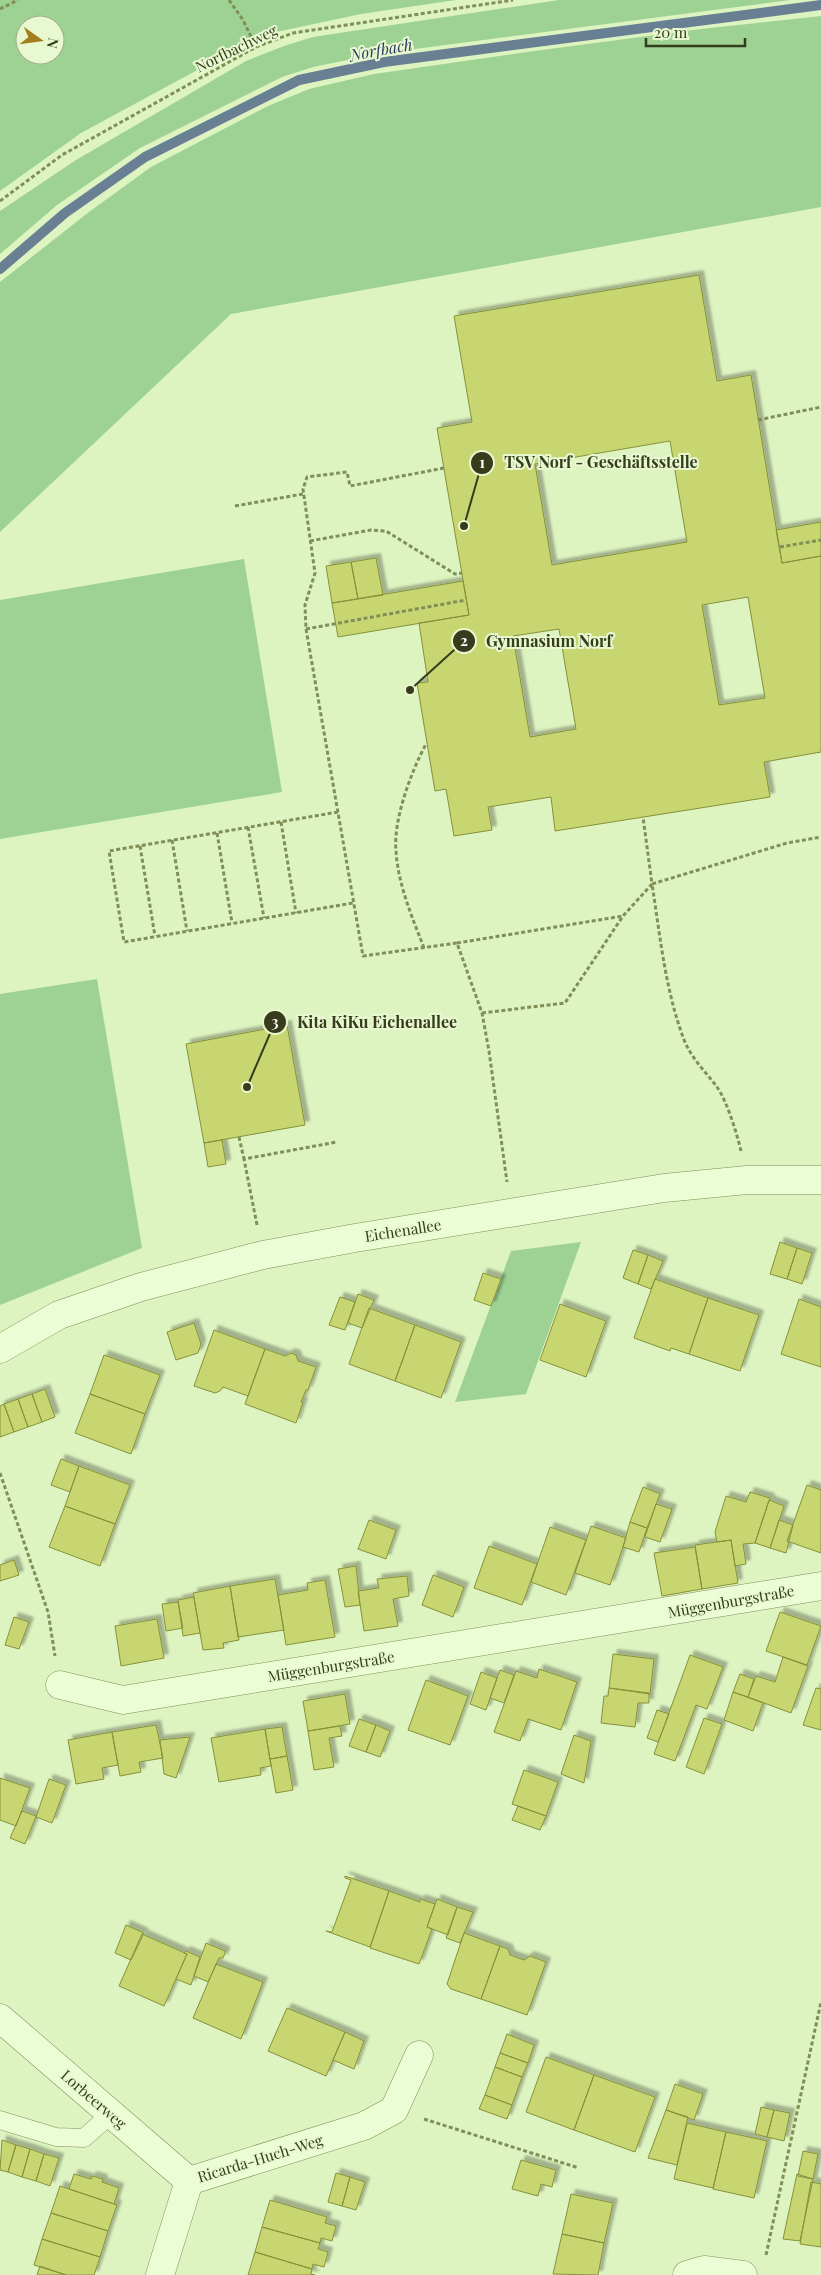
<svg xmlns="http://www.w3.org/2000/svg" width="821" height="2275" viewBox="0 0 821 2275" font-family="'Playfair Display',serif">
  <defs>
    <filter id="shadow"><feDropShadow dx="4.5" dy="-4.5" stdDeviation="1" flood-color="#0004"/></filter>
  </defs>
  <rect width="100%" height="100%" fill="#ddf3c0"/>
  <path fill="#9dd293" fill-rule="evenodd" d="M0 0H456L361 14 262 35 81 133 0 191ZM25 25H55V55H25Z
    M559 0H790L377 54 313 67 282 77 140 148 57 205 0 254V211L76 160 246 61 284 46 313 37Z
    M821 16V207L231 314 0 532V282L89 212 151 167 268 106 309 89 374 74 527 52 701 29Z
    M244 559 282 792 0 839V600Z
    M97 979 142 1248 0 1305V994Z
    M581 1242 526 1394 455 1402 511 1251Z"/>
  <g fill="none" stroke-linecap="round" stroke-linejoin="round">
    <path stroke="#698094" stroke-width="10" d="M0 269 65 213 145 157 299 80 384 62 821 5"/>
  </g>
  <path fill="#c8d672" stroke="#869139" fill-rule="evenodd" filter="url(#shadow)" d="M699 275 717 381 751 375 782 563 821 556V752L764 762 770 797 555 831 551 797 488 807 492 830 454 836 446 789 435 791 417 683 428 682 419 623 469 615 437 428 472 422 454 316ZM670 441 687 542 552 565 535 464ZM748 597 765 698 719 705 702 605ZM559 629 576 729 530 737 513 636Z
    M821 522V556L782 563 776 530Z
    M376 558 383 595 358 599 351 562Z
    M351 562 358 599 332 603 326 566Z
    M463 581 469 615 338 637 332 603Z
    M287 1025 305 1125 204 1143 186 1044Z
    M222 1140 226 1164 208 1167 204 1143Z
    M780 1242 797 1248 787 1279 770 1274Z
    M797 1248 812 1253 802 1284 787 1279Z
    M633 1250 648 1255 638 1284 623 1278Z
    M648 1255 663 1261 651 1289 638 1284Z
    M483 1273 501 1279 491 1306 474 1300Z
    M655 1279 708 1298 689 1354 671 1348 670 1351 634 1338Z
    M358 1294 374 1300 362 1328 348 1323Z
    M340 1297 355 1302 345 1330 329 1325Z
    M708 1298 759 1315 740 1371 689 1354Z
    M799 1299 821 1307V1367L781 1354Z
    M560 1304 606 1321 586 1377 540 1360Z
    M369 1308 415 1325 395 1381 349 1364Z
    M194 1323 201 1344 198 1353 176 1360 167 1332Z
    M415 1325 461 1342 441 1398 395 1381Z
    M214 1330 265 1349 248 1396 223 1387 220 1391 215 1393 194 1386Z
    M265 1349 285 1356 291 1353 296 1355 298 1361 316 1367 308 1390H306L301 1402H303L296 1423 245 1404Z
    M104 1355 160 1375 145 1414 90 1394Z
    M45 1389 55 1417 42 1422 32 1394Z
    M32 1394 42 1422 28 1427 18 1399Z
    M90 1394 145 1414 131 1454 75 1433Z
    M18 1399 28 1427 14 1432 4 1404Z
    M4 1404 14 1432 0 1437V1406Z
    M61 1459 79 1466 70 1492 51 1485Z
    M79 1466 130 1485 115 1524 65 1506Z
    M807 1485 821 1490V1553L787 1541Z
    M643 1487 660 1494 647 1528 630 1522Z
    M750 1492 770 1498 755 1543 743 1544 746 1564 735 1566 731 1540 717 1542 715 1532 726 1496 746 1502Z
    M769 1500 784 1506 770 1548 755 1543Z
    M656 1504 672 1509 660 1542 645 1537Z
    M65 1506 115 1524 100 1566 49 1547Z
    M369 1520 396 1530 386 1559 358 1549Z
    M779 1520 793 1525 786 1553 770 1548Z
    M630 1522 647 1528 639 1552 623 1547Z
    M591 1526 626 1538 610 1585 575 1573Z
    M550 1527 586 1540 566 1595 531 1582Z
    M731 1540 738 1583 702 1589 695 1545Z
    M489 1546 537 1564 522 1605 474 1588Z
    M695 1547 702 1589 662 1596 654 1553Z
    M14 1560 19 1575 0 1581V1565Z
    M356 1566 360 1605 345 1607 338 1569Z
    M433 1575 464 1587 453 1617 422 1605Z
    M407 1576 409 1596 393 1599 398 1626 364 1631 358 1591 379 1588 377 1579Z
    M275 1579 284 1630 238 1637 230 1586Z
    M325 1580 335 1637 286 1645 278 1595 308 1590 307 1583Z
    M230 1586 239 1640 223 1643 224 1648 203 1650 193 1593Z
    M194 1597 200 1633 183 1636 178 1600Z
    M178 1602 183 1628 166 1631 162 1604Z
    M780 1612 821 1626 807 1665 766 1651Z
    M14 1617 29 1622 19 1649 5 1645Z
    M157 1619 164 1658 121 1666 115 1626Z
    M613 1654 654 1659 650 1694 609 1688Z
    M690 1655 723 1667 707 1709 696 1705 675 1761 654 1754Z
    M783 1657 808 1666 791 1713 748 1697 756 1676 775 1682Z
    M539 1669 577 1682 561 1730 528 1719 520 1741 494 1732 516 1671 537 1678Z
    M500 1670 514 1675 504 1703 490 1698Z
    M481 1672 497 1678 486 1710 470 1704Z
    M740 1674 754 1679 748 1697 733 1692Z
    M426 1680 468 1696 450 1745 408 1730Z
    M609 1688 649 1693V1703H638L635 1727 601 1723 604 1696H608Z
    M816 1688 821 1689V1730L803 1725Z
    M733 1692 763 1703 753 1731 724 1720Z
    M345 1694 350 1724 308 1731 303 1701Z
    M657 1710 669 1714 658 1742 647 1738Z
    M704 1718 722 1724 704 1774 686 1767Z
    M359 1719 376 1725 366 1752 349 1746Z
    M156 1725 163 1758 139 1762 141 1772 120 1776 112 1732Z
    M376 1725 390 1731 380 1757 366 1752Z
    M340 1726 342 1736 329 1738 334 1767 314 1770 308 1731Z
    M282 1727 287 1756 270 1759 265 1729Z
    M265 1729 271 1766 260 1768 261 1775 219 1782 211 1738Z
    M112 1732 118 1765 102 1768 104 1779 76 1784 68 1740Z
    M574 1735 591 1741 584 1783 561 1774Z
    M190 1737 176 1778 164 1774 160 1740Z
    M287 1756 293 1790 276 1793 270 1759Z
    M524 1770 558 1782 546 1816 512 1804Z
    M0 1778 30 1788 16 1826 0 1820Z
    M49 1779 66 1785 52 1823 36 1817Z
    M518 1806 546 1816 540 1830 512 1820Z
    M22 1811 36 1816 25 1844 10 1838Z
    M345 1876 389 1891 370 1947 326 1931 332 1932 351 1880 345 1878Z
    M389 1891 420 1902V1899L435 1904 427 1927 432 1929 419 1964 370 1948Z
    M437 1899 457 1907 448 1935 427 1927Z
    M457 1907 473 1912 460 1943 446 1938Z
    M126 1925 144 1933 131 1960 115 1953Z
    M464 1933 500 1946 481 1999 451 1989 447 1984Z
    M142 1934 187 1954 164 2006 119 1986Z
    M206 1943 225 1951V1953L223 1958H219L208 1982 194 1976Z
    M500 1946 508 1949 510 1955 524 1960 530 1956 546 1962 527 2015 481 1999Z
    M186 1951 200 1957 191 1985 176 1979 187 1954 184 1953Z
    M216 1964 263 1982 241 2039 193 2018Z
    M287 2008 345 2032 326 2076 268 2051Z
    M345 2032 364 2041 354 2069 333 2060Z
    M507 2034 534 2045 528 2063 500 2053Z
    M500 2053 528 2063 522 2077 495 2067Z
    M546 2057 594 2075 574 2130 526 2112Z
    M495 2067 522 2077 512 2105 485 2095Z
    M594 2075 655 2097 635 2152 574 2130Z
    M675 2084 703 2094 694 2120 666 2110Z
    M485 2095 512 2105 507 2119 479 2109Z
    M761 2107 774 2110 767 2137 755 2134Z
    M666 2110 688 2117 677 2165 648 2158Z
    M774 2110 790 2113 784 2141 767 2137Z
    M687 2123 726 2132 713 2188 674 2179Z
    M726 2132 767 2141 754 2198 713 2189Z
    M2 2140 16 2145 8 2172 0 2170Z
    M16 2145 30 2149 22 2177 8 2172Z
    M30 2149 44 2154 36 2181 22 2177Z
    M803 2151 818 2154 813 2179 798 2176Z
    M44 2154 59 2158 50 2186 36 2181Z
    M521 2160 556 2170 552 2187 541 2184 538 2196 512 2189Z
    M336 2173 350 2177 342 2206 328 2202Z
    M74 2174 91 2179 92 2176 103 2179 102 2182 119 2188 114 2204 69 2189Z
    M797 2174 813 2179 800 2241 783 2239Z
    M350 2177 365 2182 356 2210 342 2206Z
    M811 2182 821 2184V2247L800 2244Z
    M60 2186 117 2205 108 2231 51 2213Z
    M571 2194 613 2203 604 2243 562 2234Z
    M270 2200 327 2217 325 2223 336 2226 332 2241 321 2238 320 2243 262 2227Z
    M51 2213 108 2231 100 2257 42 2239Z
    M262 2227 320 2243 318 2249 328 2252 324 2267 313 2264 312 2269 255 2252Z
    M562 2234 604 2243 598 2275 553 2274Z
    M42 2239 100 2257 94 2275H66L34 2265Z
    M255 2252 312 2269 311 2274 315 2275H248Z
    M40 2266 66 2275H37Z"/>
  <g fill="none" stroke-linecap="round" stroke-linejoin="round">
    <defs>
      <path id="lane" d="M0 2120 56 2137 84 2138 111 2114"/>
      <path id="street" d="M0 1349 59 1315 141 1287 263 1255 355 1238 664 1188 747 1180H821
        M60 1685 123 1700 821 1586
        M0 2018 189 2181
        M160 2275 189 2181 364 2126 394 2110 419 2055
        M687 2275 704 2270 743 2275"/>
    </defs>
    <use href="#lane" stroke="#808f56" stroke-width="19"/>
    <use href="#street" stroke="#808f56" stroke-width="29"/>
    <path stroke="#808f56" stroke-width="3" stroke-dasharray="4 2.5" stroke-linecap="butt" d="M229 0 243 20 256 47
      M0 9 18 0
      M0 201 62 155 256 47 293 33 513 0
      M758 420 821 407
      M444 468 350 486 347 472 307 477 303 489 315 573 305 605 306 629 363 956 457 943 482 1013 489 1051 507 1182
      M235 506 303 494
      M310 541 371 530 386 531 455 574 462 573
      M780 547 821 540
      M306 629 466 600
      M338 812 109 851 124 942 353 903
      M281 822 296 913
      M248 827 264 918
      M217 833 232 923
      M172 840 187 931
      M140 846 155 936
      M457 943 623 916
      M424 948C412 917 398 884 396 851 393 820 411 772 426 744
      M482 1013 565 1003 623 916 652 884 643 817
      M239 1137 244 1159
      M741 1151C737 1134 727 1101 717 1087 705 1071 690 1057 683 1037 665 988 660 935 652 884L787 843 821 837
      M257 1225 244 1159 337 1142
      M0 1473 48 1612 55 1656
      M424 2119 579 2168
      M766 2255 821 2002"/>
    <use href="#lane" stroke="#ecfdd5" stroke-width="18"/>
    <use href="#street" stroke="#ecfdd5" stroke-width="28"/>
  </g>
  <g text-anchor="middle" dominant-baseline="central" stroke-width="4" stroke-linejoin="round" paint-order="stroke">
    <g font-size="15" fill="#363c1c" stroke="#e8f9d1">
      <text transform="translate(236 48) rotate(-26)">Norfbachweg</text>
      <text transform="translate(403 1230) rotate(-9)">Eichenallee</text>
      <text transform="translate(731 1601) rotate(-10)">Müggenburgstraße</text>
      <text transform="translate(331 1666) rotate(-9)">Müggenburgstraße</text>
      <text transform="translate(94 2099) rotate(41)">Lorbeerweg</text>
      <text transform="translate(260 2158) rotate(-17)">Ricarda-Huch-Weg</text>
    </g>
    <g font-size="16" font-style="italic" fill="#293b5e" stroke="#e8f9d1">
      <text transform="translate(381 49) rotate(-10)">Norfbach</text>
    </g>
  </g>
  <path fill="none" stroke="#363c1c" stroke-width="2" d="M464 526L482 463M410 690L464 641M247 1087L275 1022"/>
  <g fill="#363c1c" stroke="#e8f9d1" stroke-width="2">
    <circle cx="464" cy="526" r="5"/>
    <circle cx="410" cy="690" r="5"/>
    <circle cx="247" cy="1087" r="5"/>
    <circle cx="482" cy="463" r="12"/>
    <circle cx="464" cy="641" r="12"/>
    <circle cx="275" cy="1022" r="12"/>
  </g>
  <g font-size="15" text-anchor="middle" font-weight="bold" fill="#fff">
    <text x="482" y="468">1</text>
    <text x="464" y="646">2</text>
    <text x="275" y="1027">3</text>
  </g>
  <g font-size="16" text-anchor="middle" font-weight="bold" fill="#363c1c" stroke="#e8f9d1" stroke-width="4" stroke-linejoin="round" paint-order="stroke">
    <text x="601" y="468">TSV Norf - Geschäftsstelle</text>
    <text x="549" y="647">Gymnasium Norf</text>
    <text x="377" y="1028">Kita KiKu Eichenallee</text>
  </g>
  <g transform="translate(40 40) rotate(104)"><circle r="24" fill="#e8f9d1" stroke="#a1ad89"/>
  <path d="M0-4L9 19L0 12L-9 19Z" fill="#a57f1e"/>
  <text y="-8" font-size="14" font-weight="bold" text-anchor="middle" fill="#363c1c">N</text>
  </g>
  <path d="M646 38v8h99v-8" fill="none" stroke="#363c1c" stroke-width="2.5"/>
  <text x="654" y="38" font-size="15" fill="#363c1c" stroke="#e8f9d1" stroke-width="4" paint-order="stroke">20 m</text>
</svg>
